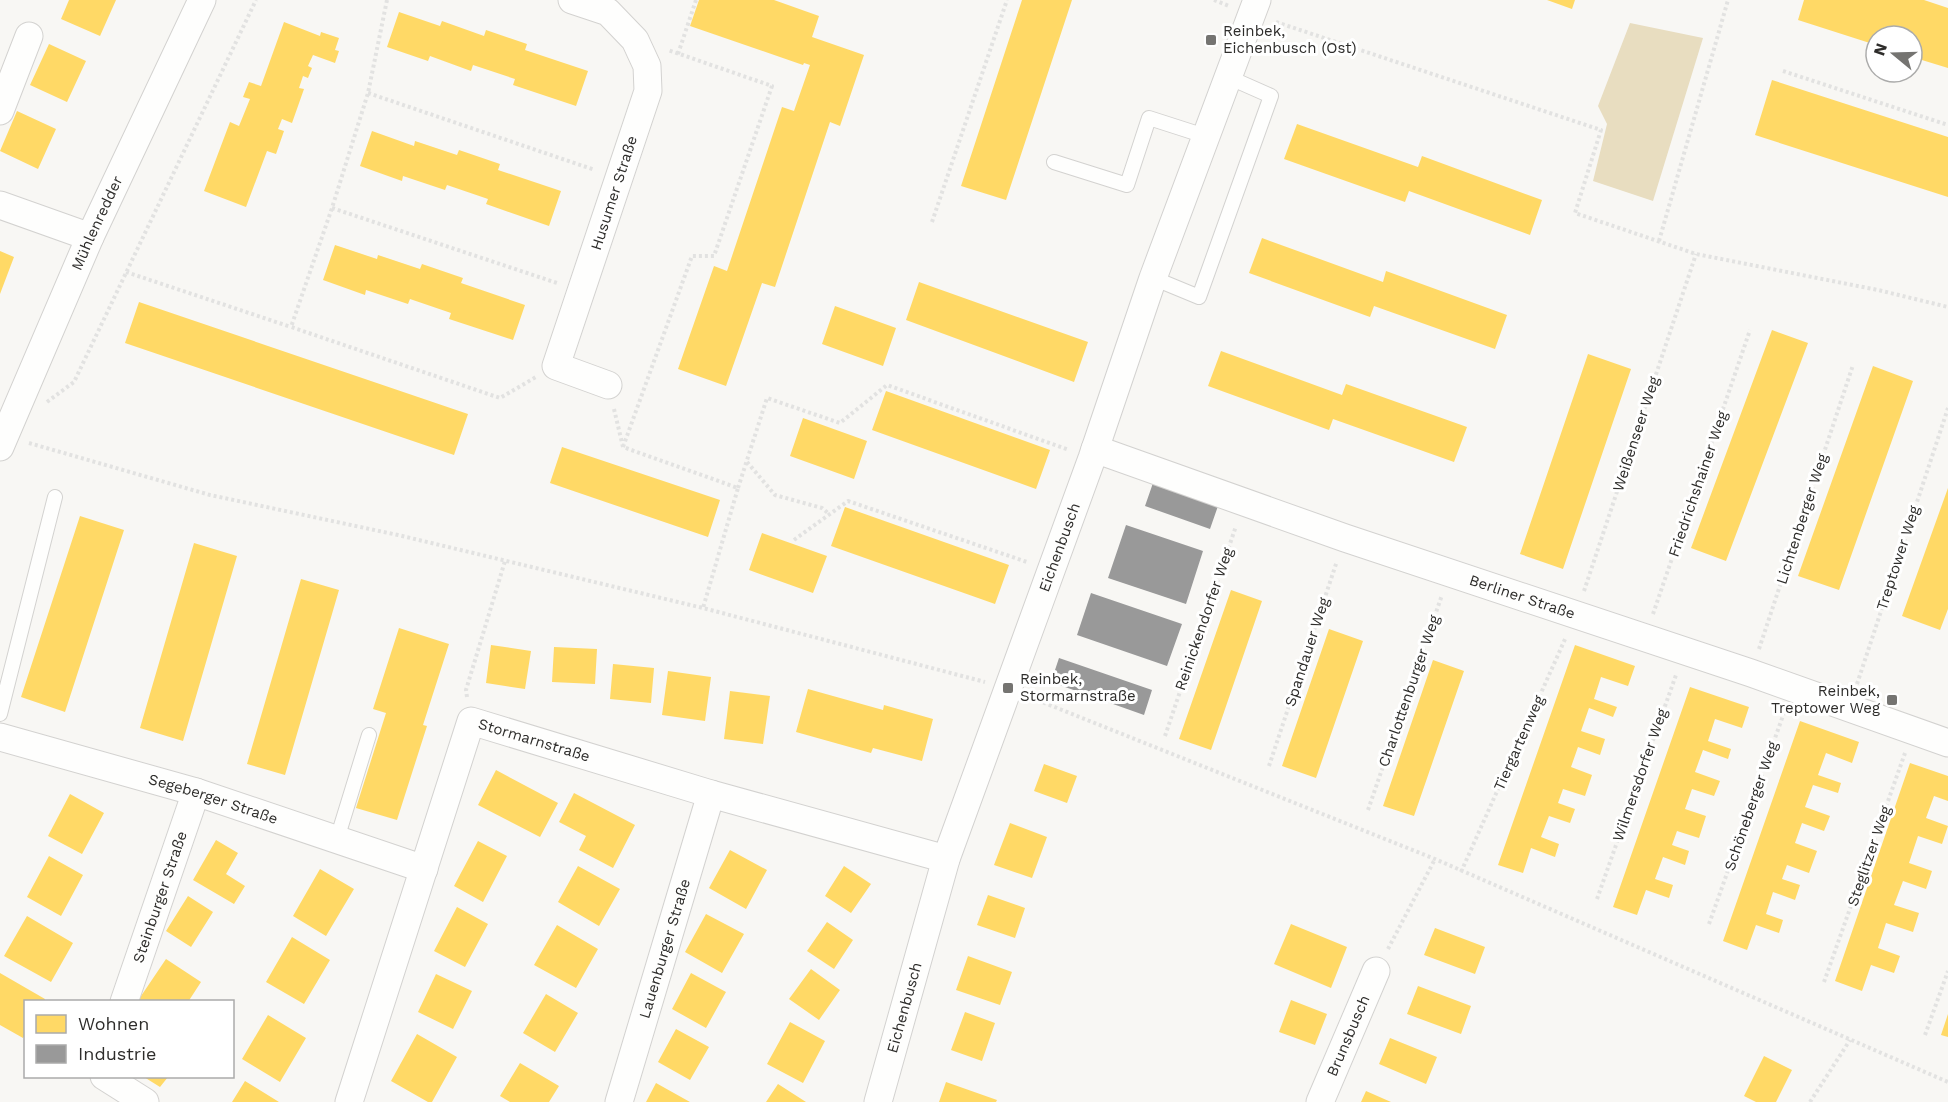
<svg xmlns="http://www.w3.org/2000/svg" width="1948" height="1102" viewBox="0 0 1948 1102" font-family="'Work Sans',sans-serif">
  <rect width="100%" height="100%" fill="#f8f7f4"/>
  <path fill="#e8ddc0" d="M1630 23 1703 38 1653 201 1593 181 1607 124 1598 106Z"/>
  <path fill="#ffd966" d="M69 0H116L100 36 61 19Z
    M699 0H774L819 16 812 37 864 55 840 126 830 122 775 287 762 283 726 386 678 369 714 266 727 271 782 107 794 111 810 65 804 63 803 65 690 26Z
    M1022 0H1072L1006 200 961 186Z
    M1547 0H1575L1572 9Z
    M1804 0H1924L1948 8V68L1912 57V36H1876V45L1798 20Z
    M399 12 440 26 442 21 484 36 486 30 527 44 525 50 588 71 576 106 513 85 515 79 473 65 471 71 430 56 428 61 387 47Z
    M284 22 320 36 321 32 339 38 335 50 339 51 335 63 313 55 308 66 312 68 308 78 303 76 299 88 304 89 292 123 282 119 278 129 284 131 276 154 267 151 246 207 204 191 230 122 239 126 250 99 243 97 249 82 261 86Z
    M49 44 86 61 67 102 30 85Z
    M1772 80 1948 137V197L1755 135Z
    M17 111 56 129 38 169 0 151Z
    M1297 124 1418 167 1422 156 1542 200 1530 235 1409 191 1405 202 1284 159Z
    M372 131 414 146 415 141 457 155 459 150 500 164 498 170 561 191 549 226 486 204 488 199 447 185 445 190 403 176 402 181 360 166Z
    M1262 238 1383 282 1386 271 1507 315 1495 349 1374 306 1370 317 1249 273Z
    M335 245 377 259 378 255 420 269 422 264 463 278 461 283 525 305 513 340 449 319 451 313 410 299 408 304 366 290 365 295 323 280Z
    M0 251 14 257 0 294Z
    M919 282 1088 342 1074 382 906 320Z
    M139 302 468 414 454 455 125 343Z
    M835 306 896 328 883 366 822 344Z
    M1772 330 1808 343 1726 561 1691 548Z
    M1221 351 1342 395 1346 384 1467 427 1454 462 1333 419 1329 430 1208 386Z
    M1588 354 1631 369 1563 569 1520 554Z
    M1873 366 1913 381 1839 590 1798 576Z
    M886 391 1050 450 1036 489 872 430Z
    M803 418 867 441 854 479 790 456Z
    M562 447 720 500 708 537 550 483Z
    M1948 488V609L1940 630 1902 616Z
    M845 507 1009 565 995 604 831 546Z
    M80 516 124 530 65 712 21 697Z
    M762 533 827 556 813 593 749 570Z
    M194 543 237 556 183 741 140 728Z
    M301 579 339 590 285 775 247 764Z
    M1231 590 1262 601 1211 750 1179 739Z
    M399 628 449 644 423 725 427 726 397 820 356 808 386 713 373 709Z
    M1329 629 1363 641 1316 778 1282 766Z
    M491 645 531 651 525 689 486 683Z
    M1575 645 1635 666 1628 686 1601 677 1594 699 1617 707 1613 717 1589 708 1581 731 1605 739 1600 755 1578 747 1571 767 1592 775 1585 796 1563 789 1558 803 1575 809 1570 823 1549 816 1541 837 1559 844 1555 857 1531 848 1523 873 1498 865Z
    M554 647 597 649 595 684 552 682Z
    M1433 660 1464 671 1414 816 1383 806Z
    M613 664 654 668 651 703 610 699Z
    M668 671 711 677 705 721 662 715Z
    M1690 687 1749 707 1742 728 1715 719 1708 741 1731 749 1728 759 1703 750 1695 772 1720 781 1714 796 1692 789 1685 809 1706 816 1699 838 1677 831 1672 845 1689 851 1685 865 1663 857 1655 879 1673 885 1669 898 1646 890 1637 915 1613 907Z
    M808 689 883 710 884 705 933 719 922 761 873 748 871 753 796 732Z
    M730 691 770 696 763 744 724 739Z
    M1800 721 1859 742 1852 763 1826 753 1818 775 1841 783 1838 793 1813 785 1805 807 1830 816 1824 831 1802 823 1795 843 1817 851 1809 873 1787 865 1782 879 1800 885 1795 900 1773 892 1766 914 1783 920 1779 933 1756 925 1747 950 1723 941Z
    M1910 763 1948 776V801L1934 796 1926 818 1948 826 1942 844 1918 836 1909 863 1932 871 1926 889 1903 881 1894 905 1919 913 1913 932 1886 923 1878 948 1900 956 1894 973 1871 965 1862 991 1835 981Z
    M1044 764 1077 776 1067 803 1034 791Z
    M496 770 558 803 540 837 478 805Z
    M574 793 635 825 613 868 579 850 586 836 559 822Z
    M70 794 104 813 82 854 48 836Z
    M1010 823 1047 837 1032 878 994 865Z
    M216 840 238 853 226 874 245 886 234 904 193 880Z
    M478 841 507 856 483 902 454 886Z
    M730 850 767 870 746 909 709 888Z
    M49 856 83 875 61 916 27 897Z
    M578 866 620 889 599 926 558 902Z
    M844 866 871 884 851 913 825 896Z
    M320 869 354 889 326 936 293 916Z
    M988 895 1025 908 1015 938 977 925Z
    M188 896 213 912 191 947 166 931Z
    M457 907 488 924 465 967 434 951Z
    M706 914 744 934 722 973 685 952Z
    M27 916 73 943 51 982 4 956Z
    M827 922 853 940 834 969 807 951Z
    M1291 924 1347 947 1331 988 1274 964Z
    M557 925 598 949 576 988 534 965Z
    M1435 928 1485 947 1475 974 1424 955Z
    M292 937 330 960 304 1004 266 982Z
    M968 956 1012 972 1000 1005 956 990Z
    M166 959 201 982 188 1002H142L139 999Z
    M811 969 840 990 819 1020 789 999Z
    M0 973 45 999 44 1002H26V1033L23 1038 0 1025Z
    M691 973 726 992 706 1028 672 1009Z
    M436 974 472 991 453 1029 418 1012Z
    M1418 986 1471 1006 1461 1034 1407 1014Z
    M546 994 578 1013 555 1052 523 1033Z
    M1291 1000 1327 1014 1315 1045 1279 1032Z
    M965 1012 995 1023 982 1061 951 1050Z
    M1948 1014V1037L1941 1035Z
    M268 1015 306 1038 280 1082 242 1059Z
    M790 1022 825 1041 803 1083 767 1064Z
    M676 1029 709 1047 690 1080 658 1062Z
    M417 1034 457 1057 432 1102H428L391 1081Z
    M1390 1038 1437 1057 1426 1084 1379 1064Z
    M1764 1056 1792 1070 1776 1102H1756L1744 1096Z
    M520 1063 559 1086 549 1102H510L500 1096Z
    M144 1077H168L160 1087Z
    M245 1081 279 1102H232Z
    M946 1082 997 1100 996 1102H939Z
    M656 1083 690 1102H646Z
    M778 1084 806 1102H766Z
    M1366 1091 1391 1102H1361Z"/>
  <path fill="#999" d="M1153 483 1218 506 1210 529 1145 506Z
    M1126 525 1203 551 1186 604 1108 578Z
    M1091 593 1182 624 1167 666 1077 635Z
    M1059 658 1152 690 1144 715 1051 682Z"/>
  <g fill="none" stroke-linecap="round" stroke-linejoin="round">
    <defs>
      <path id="service" d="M1054 162 1127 185 1149 118 1205 136
        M1153 278 1199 297 1271 96 1228 77
        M0 714 55 497
        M337 839 369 735"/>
      <g id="minor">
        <path d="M572 0 608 12 635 40 647 66 648 91 556 366 608 385"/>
        <path d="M0 111 29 36"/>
        <path d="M0 205 90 237"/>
        <path id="s1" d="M0 447 90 237 202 0"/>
        <path id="s2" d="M1095 449 1345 538 1751 673 1948 743"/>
        <path id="s3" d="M0 737 196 792 424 869"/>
        <path id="s4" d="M124 1002 196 792"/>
        <path d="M104 1076 145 1102"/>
        <path id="s5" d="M349 1102 471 721 711 794 946 859"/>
        <path id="s6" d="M619 1102 711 794"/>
        <path id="s7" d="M878 1102 946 859 1092 458 1153 278 1257 0"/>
        <path id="s8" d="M1320 1102 1376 971"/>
      </g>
    </defs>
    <use href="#service" stroke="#d3d2d0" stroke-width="16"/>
    <use href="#minor" stroke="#d3d2d0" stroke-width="29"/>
    <path stroke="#e2e2e1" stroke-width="4" stroke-dasharray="3 3" stroke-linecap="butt" d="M387 0 368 93 332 208 291 327 500 398 536 377
      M1214 0 1229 6
      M1276 22 1601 130 1575 213 1696 254 1878 290 1948 307
      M678 54 696 0
      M1783 71 1948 125
      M368 93 595 170
      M332 208 557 283
      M932 222 1007 0
      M1659 241 1728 0
      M126 272 291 327
      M47 402 74 382 256 0
      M614 409 623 447 738 488 703 608
      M29 443 210 495 398 535 703 608 985 682
      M623 447 692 256H714L772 86 668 50
      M747 462 775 495 822 508 829 514
      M738 488 767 398 840 423 887 385 1069 450
      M794 540 848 501 1027 562
      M1584 591 1696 254
      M1653 614 1750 330
      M1759 649 1853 365
      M1857 684 1948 408
      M467 697 466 690 505 561
      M1032 698 1435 859 1948 1082
      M1165 736 1236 526
      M1269 766 1337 561
      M1368 810 1442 595
      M1461 872 1566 637
      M1597 899 1676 675
      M1709 924 1785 710
      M1388 949 1435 859
      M1824 982 1905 753
      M1925 1035 1948 971
      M1810 1102 1850 1040"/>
    <use href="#service" stroke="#fefefd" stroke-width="14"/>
    <use href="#minor" stroke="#fefefd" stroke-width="27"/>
  </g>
  <g fill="#757471" stroke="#fff" stroke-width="2">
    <rect x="1205" y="34" width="12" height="12" rx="3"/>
    <rect x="1002" y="682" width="12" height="12" rx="3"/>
    <rect x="1886" y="694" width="12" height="12" rx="3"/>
  </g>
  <g text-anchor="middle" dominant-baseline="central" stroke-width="6" stroke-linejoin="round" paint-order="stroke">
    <g font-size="15" fill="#2e2d2b" stroke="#fff" text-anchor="start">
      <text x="1223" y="31">Reinbek,<tspan x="1223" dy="17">Eichenbusch (Ost)</tspan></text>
      <text x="1020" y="679">Reinbek,<tspan x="1020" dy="17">Stormarnstraße</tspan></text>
      <text x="1880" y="691" text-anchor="end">Reinbek,<tspan x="1880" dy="17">Treptower Weg</tspan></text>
    </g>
    <g font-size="15" fill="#2e2d2b" stroke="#fff">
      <text transform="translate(614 193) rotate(-72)">Husumer Straße</text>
      <text stroke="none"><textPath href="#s1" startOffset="244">Mühlenredder</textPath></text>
      <text transform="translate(1636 434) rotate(-72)">Weißenseer Weg</text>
      <text transform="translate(1698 484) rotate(-71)">Friedrichshainer Weg</text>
      <text transform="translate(1802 519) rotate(-72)">Lichtenberger Weg</text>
      <text stroke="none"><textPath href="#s7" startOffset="584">Eichenbusch</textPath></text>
      <text transform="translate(1898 558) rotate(-72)">Treptower Weg</text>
      <text stroke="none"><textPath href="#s2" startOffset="452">Berliner Straße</textPath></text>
      <text transform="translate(1204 619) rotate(-71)">Reinickendorfer Weg</text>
      <text transform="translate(1307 652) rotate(-72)">Spandauer Weg</text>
      <text transform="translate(1409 691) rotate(-71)">Charlottenburger Weg</text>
      <text stroke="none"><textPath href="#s5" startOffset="466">Stormarnstraße</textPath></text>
      <text transform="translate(1519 743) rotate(-66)">Tiergartenweg</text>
      <text transform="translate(1640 775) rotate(-71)">Wilmersdorfer Weg</text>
      <text stroke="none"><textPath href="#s3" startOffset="222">Segeberger Straße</textPath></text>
      <text transform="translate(1751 806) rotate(-71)">Schöneberger Weg</text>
      <text transform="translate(1869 856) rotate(-71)">Steglitzer Weg</text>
      <text stroke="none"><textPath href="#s4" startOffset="111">Steinburger Straße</textPath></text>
      <text stroke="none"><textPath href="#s6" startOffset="160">Lauenburger Straße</textPath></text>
      <text stroke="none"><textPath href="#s7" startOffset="98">Eichenbusch</textPath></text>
      <text stroke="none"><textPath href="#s8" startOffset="72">Brunsbusch</textPath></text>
    </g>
  </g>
  <rect x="24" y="1000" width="210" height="78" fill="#ffffff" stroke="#ababaa" stroke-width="1.5"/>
  <rect x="36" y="1015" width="30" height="18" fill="#ffd966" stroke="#ababaa" stroke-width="1.5"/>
  <text x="78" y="1030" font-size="18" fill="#2e2d2b">Wohnen</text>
  <rect x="36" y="1045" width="30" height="18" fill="#999999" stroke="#ababaa" stroke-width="1.5"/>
  <text x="78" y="1060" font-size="18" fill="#2e2d2b">Industrie</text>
  <g transform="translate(1894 54) rotate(289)"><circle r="28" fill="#ffffff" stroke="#ababaa" stroke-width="1.5"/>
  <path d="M0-4.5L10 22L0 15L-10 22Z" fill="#757471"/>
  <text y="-9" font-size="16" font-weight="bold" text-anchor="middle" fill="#2e2d2b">N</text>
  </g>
</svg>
